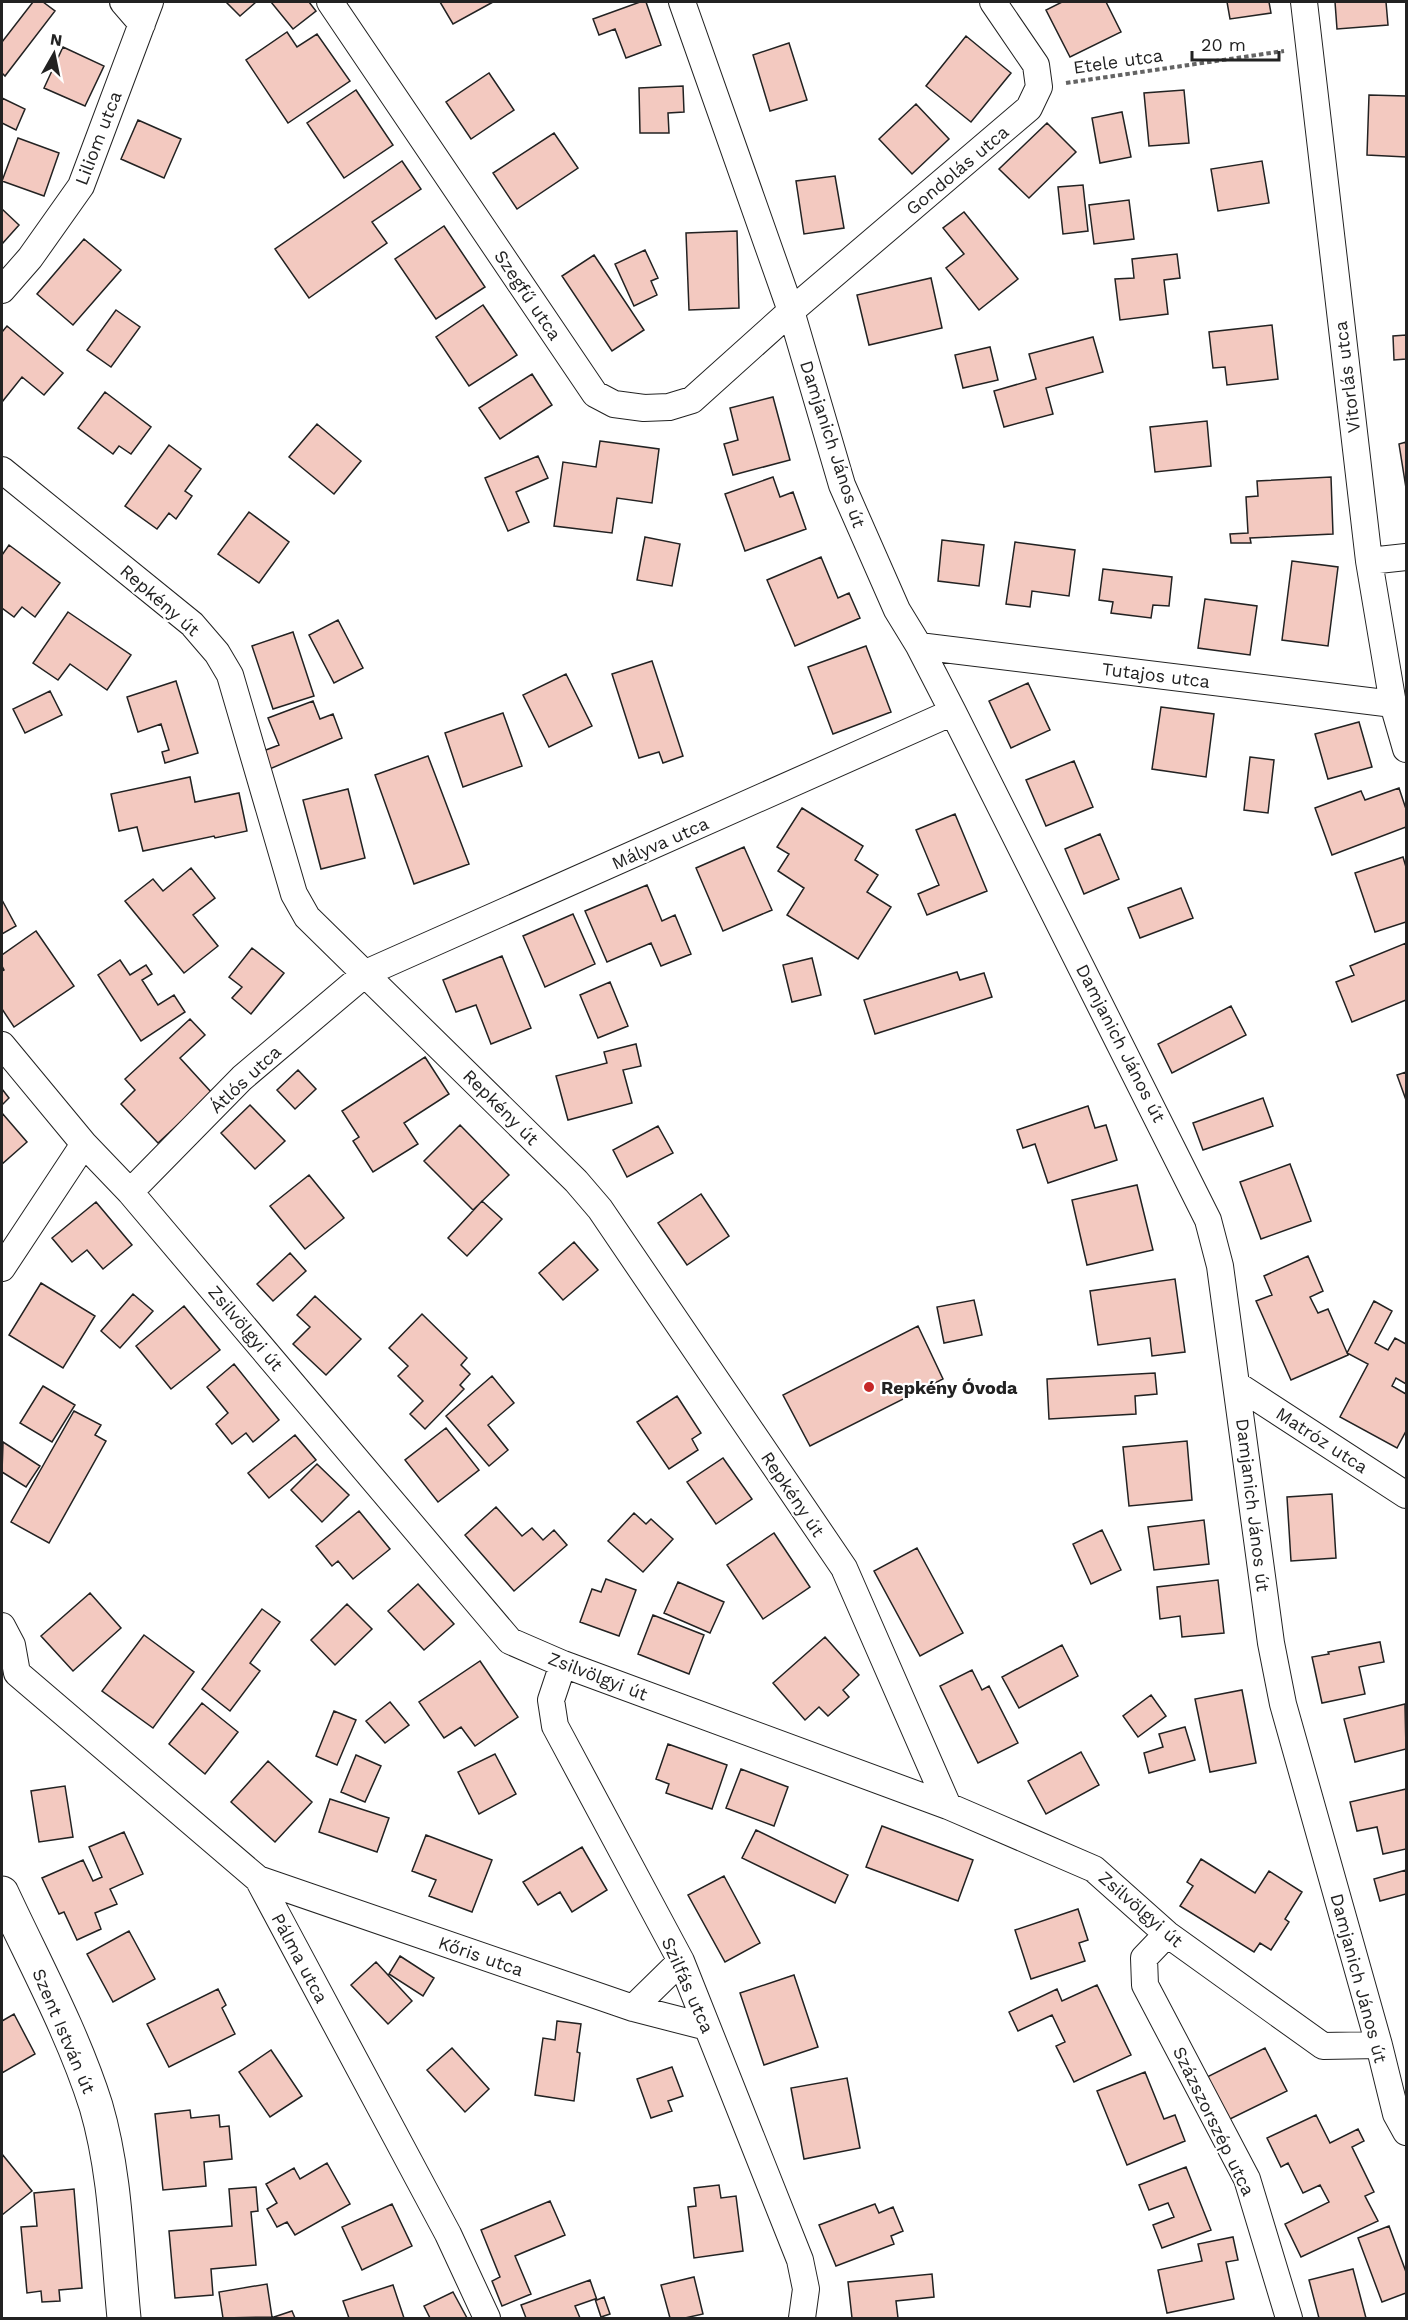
<svg xmlns="http://www.w3.org/2000/svg" width="1408" height="2320" viewBox="0 0 1408 2320" font-family="'Work Sans',sans-serif">
  <rect width="100%" height="100%" fill="#fff"/>
  <path fill="#f3c9c0" stroke="#222" stroke-width="1.5" d="M33 2H43L55 11 5 76 2 73V42Z
    M226 2H256L240 16Z
    M271 2H309L316 11 293 29Z
    M440 2H493L453 24Z
    M640 2H646L661 45 626 58 615 29 599 35 593 19Z
    M1062 2H1106L1121 32 1070 57 1046 10Z
    M1227 2H1269L1271 13 1230 19Z
    M1335 2H1386L1388 25 1337 29Z
    M287 32 297 47 317 34 350 81 288 123 246 60Z
    M966 36 1011 73 971 122 926 86Z
    M789 43 807 100 770 111 753 55Z
    M63 47 104 66 85 106 44 88Z
    M489 73 514 110 471 139 446 102Z
    M683 86 684 112 668 113 669 133H640L639 88Z
    M356 90 393 145 344 178 307 123Z
    M1184 90 1189 143 1149 146 1144 93Z
    M1369 95 1406 96V157L1367 155Z
    M2 98 25 109 16 130 2 123Z
    M916 104 949 139 912 174 879 139Z
    M1122 112 1131 157 1100 163 1092 118Z
    M138 120 181 139 164 178 121 159Z
    M1047 123 1076 152 1029 198 999 169Z
    M554 133 578 168 517 209 493 173Z
    M18 138 59 153 44 196 2 181Z
    M402 161 421 189 372 222 387 243 309 298 275 249Z
    M1262 161 1269 203 1218 211 1211 169Z
    M835 176 844 228 804 234 796 181Z
    M1083 185 1088 231 1063 234 1058 187Z
    M1129 200 1134 239 1094 244 1089 205Z
    M2 209 19 225 2 244Z
    M964 212 1018 279 979 310 946 268 964 254 943 228Z
    M444 226 485 287 436 319 395 259Z
    M737 231 739 308 689 310 686 233Z
    M84 239 121 270 73 325 37 294Z
    M645 250 658 278 651 281 657 295 634 306 615 264Z
    M1177 254 1180 278 1164 280 1168 314 1120 320 1115 279 1134 278 1132 259Z
    M594 255 644 330 612 351 562 276Z
    M931 278 942 328 869 345 857 295Z
    M483 305 517 355 469 386 436 337Z
    M116 310 140 327 111 367 87 350Z
    M1272 325 1278 379 1227 385 1225 367 1213 368 1209 332Z
    M7 326 63 373 44 395 22 377 2 402V332Z
    M1406 335V359L1394 360 1393 336Z
    M1093 337 1103 372 1046 388 1053 414 1004 427 994 391 1036 379 1029 354Z
    M990 347 998 380 963 388 955 355Z
    M532 374 552 405 500 439 479 408Z
    M105 392 151 427 131 454 119 446 113 454 78 428Z
    M773 397 790 460 733 475 724 444 738 440 730 408Z
    M1207 421 1211 466 1155 472 1150 427Z
    M317 424 361 461 334 494 289 457Z
    M600 441 659 449 652 503 617 498 612 533 554 526 563 462 596 467Z
    M1406 442V488L1399 444Z
    M169 445 201 469 185 491 192 496 176 519 169 513 157 529 125 506Z
    M538 456 548 478 516 492 529 522 508 531 485 478Z
    M773 477 780 497 793 492 806 529 745 551 725 494Z
    M1331 477 1333 534 1250 538 1251 543H1231L1230 534 1248 533 1246 497 1258 496 1257 481Z
    M249 512 289 542 259 583 218 554Z
    M645 537 680 544 672 586 637 580Z
    M942 540 984 545 979 586 938 581Z
    M1015 542 1075 550 1069 596 1032 591 1030 607 1006 604Z
    M9 545 60 583 35 617 22 607 14 617 2 608V555Z
    M821 557 838 598 849 593 860 618 795 646 767 580Z
    M1292 561 1338 567 1328 646 1282 640Z
    M1103 569 1172 577 1169 606 1153 605 1151 618 1111 613 1113 602 1099 600Z
    M1205 599 1257 606 1250 655 1198 648Z
    M68 612 131 655 107 690 70 664 58 680 33 663Z
    M338 620 363 668 334 683 309 635Z
    M293 632 314 696 273 709 252 646Z
    M866 646 891 712 833 734 808 667Z
    M652 661 683 756 663 763 659 752 639 758 612 674Z
    M566 674 592 726 549 747 523 695Z
    M176 681 198 753 165 763 162 752 169 750 161 724 138 732 127 697Z
    M1028 683 1050 730 1011 748 989 701Z
    M50 691 62 715 25 733 13 709Z
    M313 701 320 719 333 714 342 738 265 771 258 753 279 745 268 718Z
    M1161 707 1214 714 1206 777 1152 769Z
    M503 713 522 766 463 787 445 733Z
    M1359 722 1372 767 1328 779 1315 734Z
    M428 756 469 864 414 884 375 775Z
    M1250 757 1274 760 1268 813 1244 810Z
    M1074 761 1093 807 1046 826 1026 780Z
    M190 777 195 802 239 793 247 831 215 838 214 836 143 851 137 827 119 831 111 794Z
    M1399 788 1406 809V827L1332 855 1315 808 1361 791 1365 800Z
    M348 789 365 858 321 869 303 800Z
    M802 808 863 846 855 860 878 875 867 892 891 907 858 959 787 915 804 888 778 871 789 854 777 847Z
    M955 814 987 891 927 915 918 894 939 885 916 830Z
    M1100 834 1119 879 1084 894 1065 849Z
    M744 847 772 910 723 931 696 868Z
    M1403 857 1406 867V922L1375 932 1355 873Z
    M191 868 215 898 193 915 218 946 184 973 125 901 153 879 163 891Z
    M647 885 662 921 675 915 691 954 661 966 651 943 607 962 585 911Z
    M1181 888 1193 918 1140 938 1128 908Z
    M2 900 16 926 2 934Z
    M573 914 595 964 545 987 523 936Z
    M36 931 74 986 14 1027 2 1009V971L4 970 2 966V955Z
    M1406 943V1000L1352 1022 1336 982 1354 975 1350 966Z
    M252 948 284 973 251 1014 232 998 242 987 229 977Z
    M502 956 531 1028 491 1044 476 1005 456 1012 443 980Z
    M812 958 821 995 792 1002 783 965Z
    M120 960 130 975 146 965 152 974 142 980 158 1005 174 995 185 1012 141 1041 98 975Z
    M957 972 960 980 984 973 992 997 875 1034 864 1000Z
    M610 982 628 1026 598 1038 580 995Z
    M1231 1006 1246 1035 1172 1073 1158 1044Z
    M190 1019 205 1035 180 1058 212 1093 158 1143 121 1104 135 1090 125 1079Z
    M636 1044 641 1066 623 1070 632 1103 568 1120 556 1076 607 1063 604 1052Z
    M425 1057 449 1094 404 1123 418 1144 373 1172 353 1141 359 1137 342 1111Z
    M298 1070 316 1089 295 1109 277 1090Z
    M1406 1072V1100L1397 1075Z
    M2 1089 9 1098 2 1105Z
    M1263 1098 1273 1126 1203 1150 1193 1123Z
    M250 1105 285 1141 255 1169 221 1133Z
    M1088 1106 1095 1128 1106 1125 1117 1160 1048 1183 1035 1144 1023 1148 1017 1130Z
    M2 1113 27 1142 2 1164Z
    M460 1125 509 1175 473 1210 424 1161Z
    M658 1126 673 1153 627 1177 613 1150Z
    M1290 1164 1311 1221 1261 1239 1240 1182Z
    M309 1175 344 1218 305 1249 270 1206Z
    M1137 1185 1153 1250 1087 1265 1072 1200Z
    M701 1194 729 1236 687 1265 658 1223Z
    M482 1201 502 1219 467 1256 448 1238Z
    M96 1202 132 1245 103 1269 87 1250 72 1262 52 1238Z
    M574 1242 598 1270 563 1300 539 1273Z
    M290 1253 306 1271 273 1301 257 1284Z
    M1308 1256 1323 1291 1310 1297 1318 1313 1328 1309 1348 1355 1291 1380 1256 1301 1272 1295 1264 1276Z
    M1175 1279 1185 1352 1152 1356 1150 1338 1098 1345 1090 1291Z
    M41 1283 95 1316 63 1368 9 1335Z
    M133 1294 153 1311 120 1348 101 1331Z
    M315 1296 361 1339 326 1375 293 1344 310 1327 297 1315Z
    M974 1300 982 1335 944 1343 937 1307Z
    M1374 1301 1392 1311 1375 1343 1388 1350 1395 1338 1406 1344V1384L1396 1378 1392 1386 1406 1394V1431L1397 1448 1340 1417 1368 1364 1347 1353Z
    M184 1306 220 1350 171 1389 136 1346Z
    M422 1314 467 1358 461 1365 470 1374 460 1385 464 1389 425 1429 410 1414 423 1401 398 1376 408 1366 389 1348Z
    M918 1326 943 1379 810 1446 783 1395Z
    M234 1364 279 1420 253 1442 246 1433 232 1444 216 1424 228 1413 207 1387Z
    M1155 1373 1157 1394 1135 1396 1136 1414 1049 1419 1047 1379Z
    M492 1376 514 1403 488 1425 508 1450 489 1466 446 1416Z
    M43 1386 75 1405 52 1442 20 1423Z
    M677 1396 701 1433 692 1439 698 1450 669 1469 637 1422Z
    M74 1411 101 1425 95 1435 106 1441 49 1543 11 1522Z
    M446 1428 479 1470 438 1502 405 1460Z
    M295 1435 316 1460 269 1498 248 1473Z
    M1187 1441 1192 1500 1129 1506 1123 1447Z
    M3 1442 40 1466 26 1487 2 1472Z
    M723 1458 752 1499 716 1524 687 1482Z
    M317 1464 349 1495 322 1522 291 1490Z
    M1332 1494 1336 1558 1291 1561 1287 1497Z
    M496 1507 522 1536 532 1528 543 1540 554 1530 567 1545 514 1591 465 1535Z
    M359 1511 390 1549 353 1579 338 1561 332 1566 316 1546Z
    M634 1513 646 1524 651 1519 673 1539 643 1572 608 1541Z
    M1204 1520 1209 1564 1154 1570 1148 1527Z
    M1102 1530 1121 1570 1091 1584 1073 1544Z
    M774 1533 810 1587 763 1619 727 1565Z
    M917 1548 963 1633 920 1656 874 1571Z
    M606 1579 636 1590 619 1636 580 1622 592 1589 601 1592Z
    M1218 1580 1224 1633 1182 1637 1180 1616 1160 1619 1157 1587Z
    M678 1582 724 1602 710 1633 664 1613Z
    M418 1584 454 1624 424 1650 388 1611Z
    M90 1593 121 1628 73 1671 41 1636Z
    M347 1604 372 1629 335 1665 311 1640Z
    M262 1609 280 1622 250 1663 260 1671 230 1711 202 1689Z
    M653 1615 704 1635 689 1674 638 1654Z
    M144 1635 194 1672 153 1728 102 1691Z
    M825 1637 859 1675 843 1690 849 1697 828 1716 819 1707 805 1720 773 1683Z
    M1380 1642 1384 1662 1359 1667 1365 1694 1322 1703 1312 1657 1329 1654 1328 1652Z
    M1062 1645 1078 1676 1019 1708 1002 1677Z
    M480 1661 518 1717 475 1746 461 1727 444 1738 419 1702Z
    M972 1670 982 1690 989 1686 1018 1743 978 1763 940 1686Z
    M1242 1690 1256 1763 1210 1772 1195 1699Z
    M1151 1695 1166 1716 1138 1737 1123 1716Z
    M390 1702 409 1725 385 1743 366 1721Z
    M202 1703 238 1732 205 1774 169 1744Z
    M1405 1704 1406 1749 1355 1762 1344 1719Z
    M334 1711 356 1720 337 1765 316 1756Z
    M1185 1727 1195 1760 1149 1773 1144 1753 1163 1747 1159 1734Z
    M668 1744 727 1765 712 1809 666 1793 669 1784 656 1779Z
    M1081 1752 1099 1785 1046 1814 1028 1781Z
    M495 1754 516 1794 479 1814 458 1772Z
    M356 1755 381 1766 365 1802 341 1792Z
    M268 1761 312 1802 275 1842 231 1802Z
    M741 1769 788 1787 774 1826 726 1808Z
    M65 1786 73 1837 39 1842 31 1791Z
    M1406 1789V1849L1383 1854 1377 1827 1357 1831 1350 1802Z
    M330 1799 389 1818 377 1852 319 1832Z
    M882 1826 973 1860 958 1901 866 1867Z
    M756 1830 848 1875 835 1903 742 1858Z
    M124 1832 143 1874 110 1889 117 1904 95 1913 101 1929 77 1940 64 1912 59 1914 42 1878 83 1860 93 1881 102 1877 89 1847Z
    M426 1835 492 1860 472 1912 429 1896 436 1880 412 1871Z
    M582 1847 607 1890 572 1912 560 1892 538 1905 523 1882Z
    M1201 1859 1255 1893 1269 1871 1302 1892 1285 1919 1289 1922 1271 1950 1260 1943 1254 1952 1180 1906 1193 1886 1187 1882Z
    M1406 1870V1894L1380 1901 1374 1879Z
    M724 1876 760 1943 725 1962 688 1895Z
    M1078 1909 1088 1940 1079 1943 1085 1961 1031 1979 1015 1930Z
    M129 1931 155 1979 113 2002 87 1954Z
    M400 1956 434 1978 423 1996 389 1974Z
    M376 1962 412 2001 388 2024 351 1985Z
    M794 1975 818 2047 764 2065 740 1993Z
    M1097 1985 1131 2055 1074 2082 1056 2046 1065 2042 1052 2015 1018 2031 1009 2012 1057 1989 1062 2001Z
    M218 1989 226 2005 222 2008 235 2034 169 2067 147 2024Z
    M14 2014 35 2054 2 2073V2021Z
    M557 2021 581 2024 577 2052 580 2053 574 2101 535 2095 543 2038 555 2040Z
    M452 2048 489 2089 465 2112 427 2070Z
    M1265 2048 1287 2091 1228 2120 1207 2077Z
    M271 2050 302 2096 270 2117 239 2072Z
    M672 2067 683 2096 668 2101 672 2111 651 2118 637 2079Z
    M1145 2072 1164 2119 1175 2115 1185 2141 1127 2165 1097 2091Z
    M847 2078 860 2148 804 2159 791 2088Z
    M190 2110 191 2118 219 2115 220 2127 229 2126 232 2159 204 2162 206 2186 163 2190 155 2114Z
    M1316 2115 1330 2143 1358 2129 1364 2141 1352 2147 1374 2192 1365 2196 1378 2221 1301 2257 1285 2224 1329 2202 1320 2185 1303 2193 1288 2163 1281 2167 1267 2138Z
    M2 2154 32 2191 2 2215Z
    M327 2163 350 2204 295 2235 287 2222 277 2227 267 2209 277 2203 266 2184 294 2168 300 2179Z
    M1186 2167 1211 2230 1162 2248 1153 2225 1174 2217 1168 2203 1149 2210 1139 2185Z
    M719 2185 721 2198 736 2196 743 2251 694 2258 688 2207 696 2206 694 2188Z
    M256 2187 258 2211 251 2212 256 2265 211 2269 213 2295 175 2298 169 2231 232 2226 229 2189Z
    M74 2189 82 2288 59 2290 60 2301 42 2302 41 2291 27 2293 21 2227 37 2226 34 2193Z
    M550 2201 565 2235 515 2256 531 2294 502 2306 492 2281 500 2277 481 2230Z
    M392 2204 412 2246 362 2270 342 2227Z
    M875 2204 879 2213 893 2207 903 2231 891 2236 894 2244 836 2266 819 2225Z
    M1389 2226 1406 2272V2293L1382 2302 1358 2238Z
    M1233 2237 1238 2260 1226 2262 1234 2299 1167 2313 1158 2270 1202 2261 1198 2244Z
    M1353 2269 1366 2318H1319L1309 2280Z
    M932 2274 934 2297 896 2301 898 2318H852L848 2282Z
    M694 2277 703 2314 685 2318H670L661 2285Z
    M590 2280 597 2300 604 2297 610 2314 601 2317 595 2299 575 2306 580 2318H526L521 2305Z
    M267 2284 272 2317 223 2318 219 2292Z
    M393 2285 404 2318H349L343 2301Z
    M453 2292 467 2318H430L424 2306Z
    M292 2311 295 2318H271Z"/>
  <g fill="none" stroke-linecap="round" stroke-linejoin="round">
    <defs>
      <path id="street" d="M123 2 142 24
        M330 2 595 394 614 404 644 408 669 407 692 400 791 311 1029 108 1039 87 1036 65 993 2
        M682 2 791 311 842 485 897 610 919 646 953 712 1208 1220 1220 1266 1271 1643 1283 1704 1379 2045 1396 2114 1406 2132
        M1304 2 1369 561 1393 704 1406 749
        M2 290 30 258 81 186 150 2
        M2 470 192 624 217 653 230 675 294 894 307 917 576 1181 600 1209 844 1568 948 1806
        M1369 561 1406 557
        M919 646 1393 704
        M2 1045 84 1144 130 1192 510 1641 563 1664 948 1806 1094 1869 1167 1934 1323 2046 1379 2045
        M130 1192 242 1078 366 973 953 712
        M2 1268 84 1144
        M1237 1385 1406 1495
        M2 1626 12 1645 17 1673 258 1879 448 2234 487 2318
        M563 1664 551 1700 555 1726 681 1961 800 2260 806 2289 802 2318
        M258 1879 633 2008 707 2027
        M1167 1934 1144 1958 1145 1985 1247 2179 1289 2318
        M633 2008 681 1961"/>
      <path id="secondary" d="M2 1893C34 1962 73 2033 96 2106 116 2174 117 2248 124 2318"/>
    </defs>
    <use href="#street" stroke="#222" stroke-width="28"/>
    <use href="#secondary" stroke="#222" stroke-width="35"/>
    <path stroke="#646464" stroke-width="4" stroke-dasharray="4.5 3" stroke-linecap="butt" d="M1066 83 1284 51"/>
    <use href="#street" stroke="#fff" stroke-width="26"/>
    <use href="#secondary" stroke="#fff" stroke-width="33"/>
  </g>
  <circle fill="#c62828" stroke="#fff" stroke-width="2" cx="869" cy="1387" r="6"/>
  <g text-anchor="middle" dominant-baseline="central" stroke-width="4.5" stroke-linejoin="round" paint-order="stroke">
    <g font-size="18" fill="#222" stroke="#fff">
      <text transform="translate(1118 61) rotate(-8)">Etele utca</text>
      <text transform="translate(98 138) rotate(-69)">Liliom utca</text>
      <text transform="translate(957 170) rotate(-40)">Gondolás utca</text>
      <text transform="translate(528 295) rotate(56)">Szegfű utca</text>
      <text transform="translate(1347 377) rotate(-97)">Vitorlás utca</text>
      <text transform="translate(833 444) rotate(72)">Damjanich János út</text>
      <text transform="translate(160 600) rotate(41)">Repkény út</text>
      <text transform="translate(1156 675) rotate(7)">Tutajos utca</text>
      <text transform="translate(660 843) rotate(-24)">Mályva utca</text>
      <text transform="translate(1121 1043) rotate(63)">Damjanich János út</text>
      <text transform="translate(245 1079) rotate(-43)">Átlós utca</text>
      <text transform="translate(501 1107) rotate(45)">Repkény út</text>
      <text transform="translate(246 1328) rotate(50)">Zsilvölgyi út</text>
      <text transform="translate(1322 1440) rotate(33)">Matróz utca</text>
      <text transform="translate(793 1494) rotate(56)">Repkény út</text>
      <text transform="translate(1253 1505) rotate(83)">Damjanich János út</text>
      <text transform="translate(598 1676) rotate(21)">Zsilvölgyi út</text>
      <text transform="translate(1141 1909) rotate(41)">Zsilvölgyi út</text>
      <text transform="translate(481 1956) rotate(19)">Kőris utca</text>
      <text transform="translate(300 1958) rotate(62)">Pálma utca</text>
      <text transform="translate(1359 1978) rotate(75)">Damjanich János út</text>
      <text transform="translate(688 1985) rotate(66)">Szilfás utca</text>
      <text transform="translate(64 2031) rotate(67)">Szent István út</text>
      <text transform="translate(1214 2121) rotate(64)">Százszorszép utca</text>
    </g>
    <g font-size="18" font-weight="bold" fill="#222" stroke="#fff" text-anchor="start">
      <text x="881" y="1387">Repkény Óvoda</text>
    </g>
  </g>
  <rect width="1408" height="2320" fill="none" stroke="#222222" stroke-width="6"/>
  <g transform="translate(54 54) rotate(9)" stroke="#ffffff" stroke-width="4.5" paint-order="stroke">
  <path d="M0-4.5L10 22L0 15L-10 22Z" fill="#222222"/>
  <text y="-9" font-size="16" font-weight="bold" text-anchor="middle" fill="#222222">N</text>
  </g>
  <path d="M1192 51v9h87v-9" fill="none" stroke="#222222" stroke-width="3"/>
  <text x="1201" y="51" font-size="18" fill="#222222" stroke="#ffffff" stroke-width="4.5" paint-order="stroke">20 m</text>
</svg>
